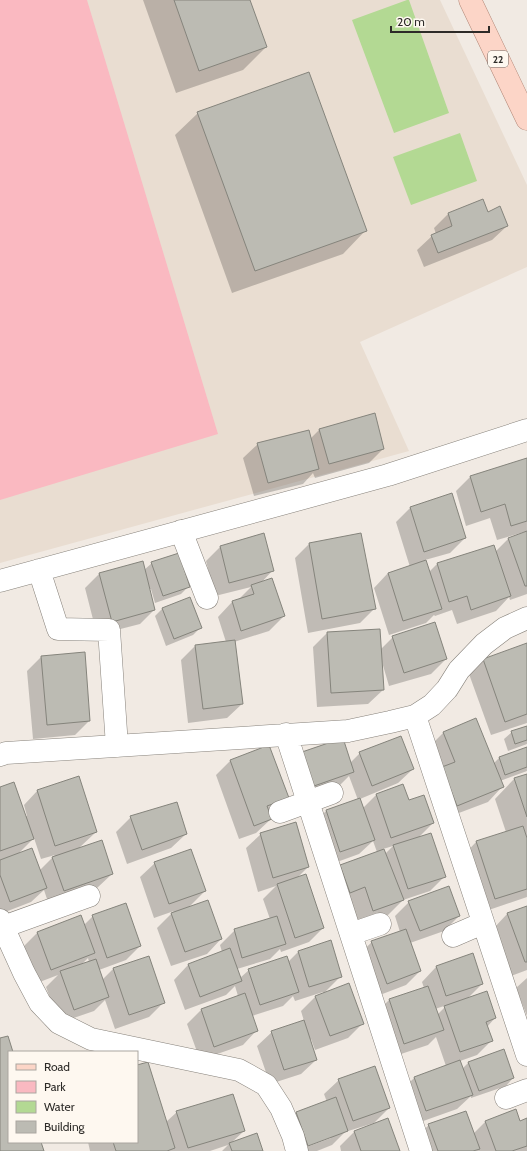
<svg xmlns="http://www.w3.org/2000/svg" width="527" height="1151" viewBox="0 0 527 1151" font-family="Cabin,sans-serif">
  <rect width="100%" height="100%" fill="#f1eae3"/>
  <path fill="#e9ddd1" d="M0 0H440L527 185V267L360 342 409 451 0 563Z"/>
  <path fill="#fab9c1" d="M0 0H87L218 434 0 500Z"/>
  <path fill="#b3d993" d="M407 0H409L449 113 394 133 352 20Z
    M460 133 477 181 411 205 393 157Z"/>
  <path fill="#0003" fill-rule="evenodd" d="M143 0H249L266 47 243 70 176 93Z
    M198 113 365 231 343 254 232 293 175 135Z
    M482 201 487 213 507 226 492 240 424 267 417 250 432 236 436 234 434 228 448 214Z
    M319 430 383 449 369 463 315 478 313 473 303 484 254 496 243 458 258 444 310 439Z
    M527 459V594L510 600 509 597 496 611 457 624 452 610 435 616 434 615 426 623 389 635 374 588 388 573 410 567 396 522 410 508 451 495 465 538 450 553 425 560 429 572 437 564 494 546 495 552 508 539 524 533V532L497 540 490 518 466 526 456 491 470 477Z
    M361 534 374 609 360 623 308 633 295 558 309 544Z
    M263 535 273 570 260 584 284 616 269 631 234 642 242 704 227 718 188 723 181 660 195 646 226 642 218 617 232 602 237 601 251 587 215 596 206 561 220 547Z
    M142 562 144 570 152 563 189 586 181 594 155 603 151 589H149L154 610 140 624 97 635 85 588 99 574Z
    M163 608 200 628 193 635 166 646 155 616Z
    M327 633 380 650 393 637 446 659 431 674 389 686 382 662 383 690 368 704 317 707 313 647Z
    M527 644V723L491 735 469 674 483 660Z
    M41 657 89 721 75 735 33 739 27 671Z
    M476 719 493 764 499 758 527 748V771L500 781 502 787 488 802 443 819 429 747 443 733Z
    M527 727V744L508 751 504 739 512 732Z
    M360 753 413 769 398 783 360 799 363 808 376 795 409 801 433 823 418 838 445 876 430 891 403 900 388 915 359 925 340 866 377 852 373 841 359 854 326 866 312 825 326 811 358 800 349 776 339 786 299 800 288 768 350 763ZM393 846 385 854 383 849Z
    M230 761 287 798 271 819 256 833 239 839 216 775Z
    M527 775V897L480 913 462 857 476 842 506 832 495 799 514 779Z
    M0 788 25 816H27L24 805 38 790 96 832 79 848 112 874 97 888 49 905 44 890 31 902 0 914ZM34 838 41 859 55 855 39 871 18 854Z
    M131 817 186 834 171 848 127 864 116 832Z
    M261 834 308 867 296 879 323 928 309 942 281 952 280 949 270 959 237 969 240 978 249 970 288 962 298 952 341 976 324 993 363 1023 348 1038 315 1050 311 1039H309L316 1060 301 1074 270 1084 257 1046 272 1032 304 1021 301 1011 315 997 324 994 323 992 295 1001 293 996 283 1006 252 1016 257 1030 243 1045 200 1060 187 1024 201 1010 238 996 235 986 226 995 185 1010 174 980 188 965 222 952 220 945 235 930 270 919 263 899 276 886 258 892 246 848Z
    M155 863 205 891 188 908 221 939 207 954 171 966 157 928 174 911 154 918 140 877Z
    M409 902 459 916 444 931 410 943 420 971 406 985 372 998 357 956 372 942 400 932 395 916Z
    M527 907V970L511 976 493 929 507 914Z
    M93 916 140 946 126 960 99 970 102 980 113 969 164 1002 149 1017 115 1029 105 1000 94 1011 59 1023 46 987 58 975 37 983 23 947 38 932 84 925ZM88 958 89 962 81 965Z
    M436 967 482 984 466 1000 495 1018 487 1027 492 1040 477 1055 460 1061 462 1069 469 1062 513 1078 506 1086 471 1098V1096L457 1109 412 1125 400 1092 414 1078 446 1066 436 1037 428 1045 389 1058 375 1014 389 1000 424 988 422 982ZM447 1005 437 1015 435 1009Z
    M527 978V1016L516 988Z
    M137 1066 166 1122 177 1112 244 1131 231 1143 262 1151H222L228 1145 210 1151H90L88 1142H137Z
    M339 1080 389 1108 374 1123 345 1132 332 1145 317 1151H291L282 1127 296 1113 327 1102 324 1094ZM331 1136V1138L304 1148 303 1146Z
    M527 1119V1151H418L414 1139 429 1125 474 1133 486 1121 519 1122Z
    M388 1120 399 1151H341L340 1146 354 1132Z"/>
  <path fill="#bcbbb3" stroke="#85847c" d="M174 0H250L267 47 199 71Z
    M309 72 367 231 255 271 197 112Z
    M483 199 488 212 500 206 508 226 438 253 431 235 452 226 448 213Z
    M375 413 384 449 329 464 319 429Z
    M309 430 319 469 268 483 257 443Z
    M527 458V521L511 526 505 504 481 512 470 476Z
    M452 493 466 538 424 552 410 507Z
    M527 531V586H525L508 538Z
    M264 533 274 571 229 583 220 546Z
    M361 533 376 609 322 619 309 543Z
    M494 545 511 596 471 610 467 596 449 602 437 563Z
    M179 553 190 587 163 596 151 562Z
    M426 560 442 609 403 621 388 573Z
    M143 561 155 610 112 622 99 573Z
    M272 578 285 616 241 631 232 601 254 594 251 585Z
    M190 597 202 628 174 639 162 608Z
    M435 622 447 659 404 673 392 636Z
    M380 629 384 690 331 693 327 632Z
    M235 640 243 704 203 709 195 645Z
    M527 643V714L505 722 483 659Z
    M85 652 90 721 47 725 41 656Z
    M476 718 504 787 457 806 442 767 455 762 443 732Z
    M527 726V740L515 744 511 731Z
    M401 736 414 769 372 786 359 752Z
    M343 738 354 772 314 786 302 752Z
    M269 745 289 798 267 806 272 819 254 826 230 760Z
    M527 747V767L505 775 499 757Z
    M527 774V817L514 778Z
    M79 776 97 832 55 846 37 790Z
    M14 782 34 839 0 851V787Z
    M403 784 409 800 424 795 434 823 391 838 376 794Z
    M360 798 375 840 340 852 326 810Z
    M177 802 187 834 142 850 130 816Z
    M296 822 309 867 273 878 260 833Z
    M523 826 527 838V889L495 899 476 841Z
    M431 833 446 877 408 889 393 845Z
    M102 840 113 874 64 891 52 857Z
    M32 848 47 888 10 902 0 875V860Z
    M191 849 206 891 169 904 154 862Z
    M384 849 404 900 373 911 365 887 350 893 340 865Z
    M306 874 324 928 295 938 277 884Z
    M449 886 460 916 420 931 408 901Z
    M208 900 222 939 185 952 171 913Z
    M126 903 141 946 107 958 92 915Z
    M527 906V962H525L507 913Z
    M81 915 95 953 51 970 37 932Z
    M277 916 286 944 242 958 234 929Z
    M406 929 421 971 387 984 371 941Z
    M331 940 342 977 309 987 298 951Z
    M230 948 242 981 200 997 188 964Z
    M473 953 483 984 446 996 436 966Z
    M149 956 165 1003 129 1015 113 968Z
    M287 956 299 992 260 1005 248 969Z
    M96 959 109 997 74 1010 60 971Z
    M349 983 364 1024 330 1036 315 996Z
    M428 986 444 1030 404 1044 389 999Z
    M487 991 496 1018 486 1022 493 1041 460 1052 444 1006Z
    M245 993 258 1031 214 1047 201 1009Z
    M304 1020 317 1060 284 1070 271 1031Z
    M8 1036 13 1052H9V1142H41L44 1151H0V1038Z
    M504 1049 514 1078 479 1091 468 1062Z
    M460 1060 473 1095 426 1111 414 1077Z
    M148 1062 175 1148 167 1151H116L113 1142H137V1065Z
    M375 1066 390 1108 353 1121 338 1079Z
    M233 1094 245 1131 188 1148 176 1111Z
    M336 1097 348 1131 308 1146 296 1112Z
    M516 1109 520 1121 527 1118V1146L512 1151H496L485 1121Z
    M466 1111 480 1149 473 1151H438L428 1124Z
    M388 1118 400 1151H361L354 1131Z
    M257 1133 263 1151H232L229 1143Z"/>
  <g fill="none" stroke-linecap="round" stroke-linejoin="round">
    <defs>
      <path id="minor" d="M181 531 207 598
        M39 570 58 629 109 630 117 746
        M0 581 388 475 527 430
        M415 716 527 1055
        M286 734 421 1151
        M0 755 6 753 348 731 390 722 415 716 432 705 447 689 459 670 484 644 505 628 527 618
        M280 812 332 793
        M0 920 24 973 40 1003 59 1023 91 1039 239 1070 266 1085 281 1108 293 1136 297 1151
        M3 927 89 896
        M351 934 380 924
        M453 936 483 923
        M506 1098 527 1090"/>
      <path id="major" d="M470 0 527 119"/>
    </defs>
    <use href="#minor" stroke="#87827b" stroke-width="23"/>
    <use href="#major" stroke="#b28777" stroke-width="23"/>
    <use href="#minor" stroke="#fff" stroke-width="22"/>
    <use href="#major" stroke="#fcd5c7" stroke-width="22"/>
  </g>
  <g text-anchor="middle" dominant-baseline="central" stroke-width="3.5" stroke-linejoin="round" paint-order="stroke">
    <rect fill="#fef8f0" stroke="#6c6864" stroke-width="1" x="488" y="51" width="20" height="16" rx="3"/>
    <g font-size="10" font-weight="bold" fill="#2d2b28">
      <text x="498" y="59">22</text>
    </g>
  </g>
  <rect x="8" y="1051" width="130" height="92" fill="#fef8f0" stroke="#aaa6a0"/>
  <rect x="16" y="1064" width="20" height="6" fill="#fcd5c7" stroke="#aaa6a0"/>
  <text x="44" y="1071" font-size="12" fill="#2d2b28">Road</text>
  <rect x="16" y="1081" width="20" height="12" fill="#fab9c1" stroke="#aaa6a0"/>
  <text x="44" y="1091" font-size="12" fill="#2d2b28">Park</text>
  <rect x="16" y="1101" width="20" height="12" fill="#b3d993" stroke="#aaa6a0"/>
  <text x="44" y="1111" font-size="12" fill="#2d2b28">Water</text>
  <rect x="16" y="1121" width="20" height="12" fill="#bcbbb3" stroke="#aaa6a0"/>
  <text x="44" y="1131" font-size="12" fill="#2d2b28">Building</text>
  <path d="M391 26v6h98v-6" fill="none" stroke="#2d2b28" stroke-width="2"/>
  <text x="397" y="26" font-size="12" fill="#2d2b28" stroke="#fef8f0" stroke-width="3" paint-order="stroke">20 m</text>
</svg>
